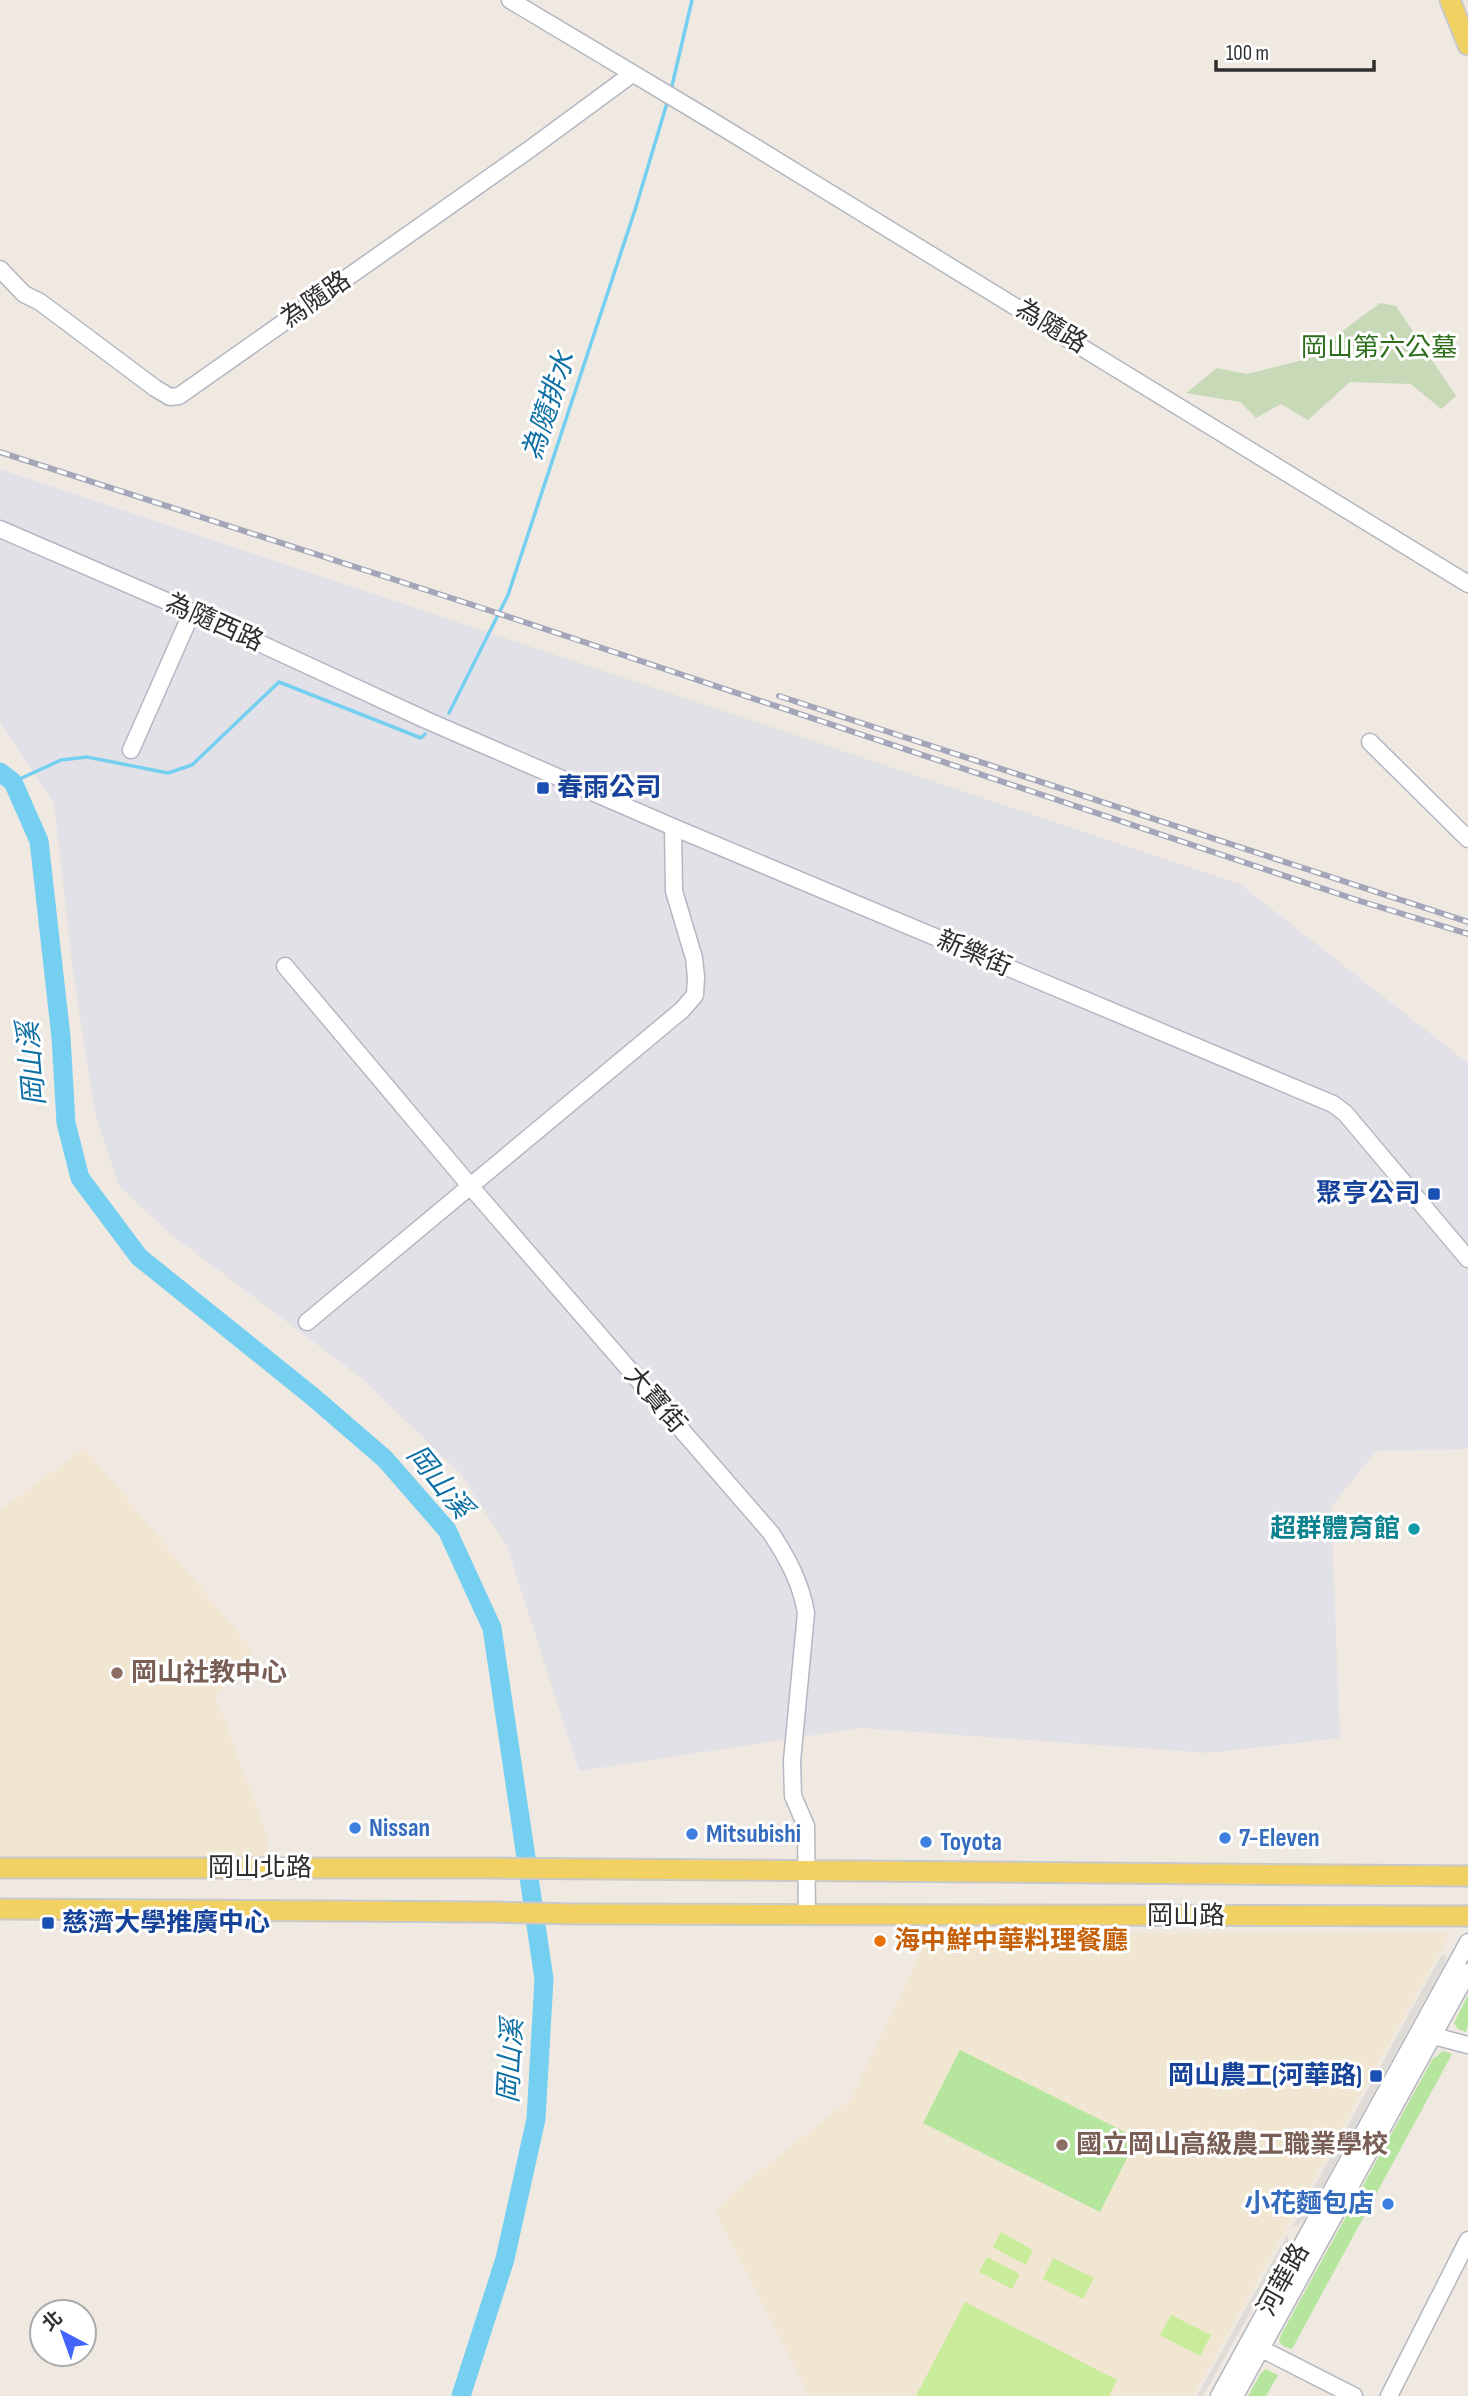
<svg xmlns="http://www.w3.org/2000/svg" width="1468" height="2396" viewBox="0 0 1468 2396" font-family="'Sofia Sans Condensed','Noto Sans TC',sans-serif">
  <rect width="100%" height="100%" fill="#efe9e1"/>
  <path fill="#e3e1e8" d="M0 469 1240 884 1468 1063V1449L1376 1451 1331 1507 1340 1738 1208 1753 860 1728 579 1771 507 1546 460 1473 360 1377 168 1232 119 1186 95 1114 73 971 54 803 0 722Z"/>
  <path fill="#f0e6d1" d="M85 1448 254 1652 215 1695 267 1835 269 1863 0 1858V1510Z
    M1451 1932 1193 2396H810L715 2212 734 2191 851 2099 929 1935Z"/>
  <path fill="#b6e59e" d="M1468 1995V2026L1466 2032 1458 2029 1454 2023Z
    M960 2050 1137 2138 1100 2212 923 2123Z
    M1443 2051 1452 2054 1292 2349 1283 2346 1279 2341 1281 2335 1432 2060Z
    M1266 2369 1278 2375 1266 2396H1248L1261 2373Z"/>
  <path fill="#c8d9b8" d="M1380 303 1396 306 1456 396 1441 409 1411 384 1350 382 1308 420 1281 404 1256 418 1240 402 1186 393 1217 368 1247 374 1318 356 1337 335Z"/>
  <path fill="#c9ec9a" d="M1001 2232 1033 2250 1026 2265 993 2247Z
    M987 2257 1020 2274 1012 2289 979 2272Z
    M1053 2258 1094 2278 1083 2299 1043 2279Z
    M965 2302 1117 2380 1109 2396H916Z
    M1171 2315 1211 2335 1200 2356 1160 2335Z"/>
  <path fill="#dfdcd8" d="M1442 1954 1446 1956V1961L1304 2220 1297 2226 1292 2227Z
    M1287 2235 1290 2242 1203 2396H1197Z"/>
  <g fill="none" stroke-linecap="round" stroke-linejoin="round">
    <path stroke="#75cff0" stroke-width="3.5" d="M671 90 692 0
      M449 713 508 595 635 210 667 103
      M13 782 61 760 87 757 168 773 192 765 279 682 421 738 425 734"/>
    <path stroke="#75cff0" stroke-width="19" d="M0 772 13 782 39 841 61 1037 66 1123 80 1178 139 1257 312 1396 385 1459 447 1530 492 1628 544 1979 536 2119 505 2259 461 2396"/>
    <defs>
      <path id="minor" d="M510 0 709 119 1468 584
        M0 269 24 294 40 302 155 388 170 397 179 396 530 149 632 74
        M0 529 192 612 426 720 673 827 1333 1104 1345 1113 1468 1259
        M1370 742 1468 839
        M131 750 192 612
        M285 966 471 1187 771 1533C788 1559 801 1583 806 1613L792 1761 793 1796 806 1826 807 1915
        M307 1322 682 1010 695 995 696 977 694 958 674 891 673 827
        M1422 2033 1468 2045
        M1252 2344 1354 2396
        M1219 2396 1468 1942
        M1235 2396 1468 1972
        M1389 2396 1468 2240"/>
      <path id="major" d="M1450 0 1468 45
        M0 1868H488L1468 1876
        M0 1909 491 1912 577 1914 1468 1916"/>
    </defs>
    <use href="#minor" stroke="#b4b7c1" stroke-width="19"/>
    <use href="#major" stroke="#c9c9c9" stroke-width="23"/>
    <use href="#minor" stroke="#fff" stroke-width="16"/>
    <use href="#major" stroke="#f2d163" stroke-width="19"/>
    <defs>
      <path id="rail" d="M0 452 482 608 1360 901 1468 934
        M779 696 1468 922"/>
    </defs>
    <use href="#rail" stroke="#a3a6b8" stroke-width="6"/>
    <use href="#rail" stroke="#fff" stroke-width="3.5" stroke-dasharray="10" stroke-linecap="butt"/>
  </g>
  <g fill="#1a4fb4" stroke="#fff" stroke-width="2.5">
    <rect x="536" y="781" width="14" height="14" rx="3.5"/>
    <rect x="1427" y="1187" width="14" height="14" rx="3.5"/>
    <rect x="41" y="1916" width="14" height="14" rx="3.5"/>
    <rect x="1369" y="2069" width="14" height="14" rx="3.5"/>
  </g>
  <circle fill="#0f9aa8" stroke="#fff" stroke-width="2.5" cx="1414" cy="1529" r="7"/>
  <g fill="#8d6e63" stroke="#fff" stroke-width="2.5">
    <circle cx="117" cy="1673" r="7"/>
    <circle cx="1062" cy="2145" r="7"/>
  </g>
  <g fill="#3f7fe0" stroke="#fff" stroke-width="2.5">
    <circle cx="355" cy="1828" r="7"/>
    <circle cx="692" cy="1834" r="7"/>
    <circle cx="1225" cy="1838" r="7"/>
    <circle cx="926" cy="1842" r="7"/>
    <circle cx="1388" cy="2204" r="7"/>
  </g>
  <circle fill="#e8710a" stroke="#fff" stroke-width="2.5" cx="880" cy="1941" r="7"/>
  <g text-anchor="middle" dominant-baseline="central" stroke-width="6" stroke-linejoin="round" paint-order="stroke">
    <g font-size="26" fill="#2e2e2e" stroke="#fff">
      <text transform="translate(316 300) rotate(-35)">為隨路</text>
      <text transform="translate(1051 327) rotate(31)">為隨路</text>
      <text transform="translate(214 623) rotate(24)">為隨西路</text>
      <text transform="translate(974 954) rotate(23)">新樂街</text>
      <text transform="translate(655 1400) rotate(49)">大寶街</text>
      <text x="260" y="1868">岡山北路</text>
      <text x="1186" y="1916">岡山路</text>
      <text transform="translate(1284 2280) rotate(-61)">河華路</text>
    </g>
    <g font-size="26" fill="#2c6e1b" stroke="#fff">
      <text x="1379" y="348">岡山第六公墓</text>
    </g>
    <g font-size="26" font-weight="bold" fill="#164399" stroke="#fff" text-anchor="start">
      <text x="557" y="788">春雨公司</text>
      <text x="1420" y="1194" text-anchor="end">聚亨公司</text>
      <text x="62" y="1923">慈濟大學推廣中心</text>
      <text x="1362" y="2076" text-anchor="end">岡山農工(河華路)</text>
    </g>
    <g font-size="26" font-weight="bold" fill="#0d838f" stroke="#fff" text-anchor="end">
      <text x="1400" y="1529">超群體育館</text>
    </g>
    <g font-size="26" font-weight="bold" fill="#785e54" stroke="#fff" text-anchor="start">
      <text x="131" y="1673">岡山社教中心</text>
      <text x="1076" y="2145">國立岡山高級農工職業學校</text>
    </g>
    <g font-size="26" font-weight="bold" fill="#366cbe" stroke="#fff" text-anchor="start">
      <text x="369" y="1828">Nissan</text>
      <text x="706" y="1834">Mitsubishi</text>
      <text x="1239" y="1838">7-Eleven</text>
      <text x="940" y="1842">Toyota</text>
      <text x="1374" y="2204" text-anchor="end">小花麵包店</text>
    </g>
    <g font-size="26" font-weight="bold" fill="#c56008" stroke="#fff" text-anchor="start">
      <text x="894" y="1941">海中鮮中華料理餐廳</text>
    </g>
    <g font-size="28" font-style="italic" fill="#0d6fa3" stroke="#fff">
      <text transform="translate(549 406) rotate(-72)">為隨排水</text>
      <text transform="translate(32 1064) rotate(-95)">岡山溪</text>
      <text transform="translate(439 1482) rotate(51)">岡山溪</text>
      <text transform="translate(511 2061) rotate(-87)">岡山溪</text>
    </g>
  </g>
  <g transform="translate(63 2333) rotate(319)"><circle r="33" fill="#ffffff" stroke="#ababab" stroke-width="2"/>
  <path d="M0-5L12 26L0 18L-12 26Z" fill="#4264fb"/>
  <text y="-10" font-size="19" font-weight="bold" text-anchor="middle" fill="#2e2e2e">北</text>
  </g>
  <path d="M1216 60v10h158v-10" fill="none" stroke="#2e2e2e" stroke-width="3.5"/>
  <text x="1226" y="60" font-size="21" fill="#2e2e2e" stroke="#ffffff" stroke-width="5" paint-order="stroke">100 m</text>
</svg>
